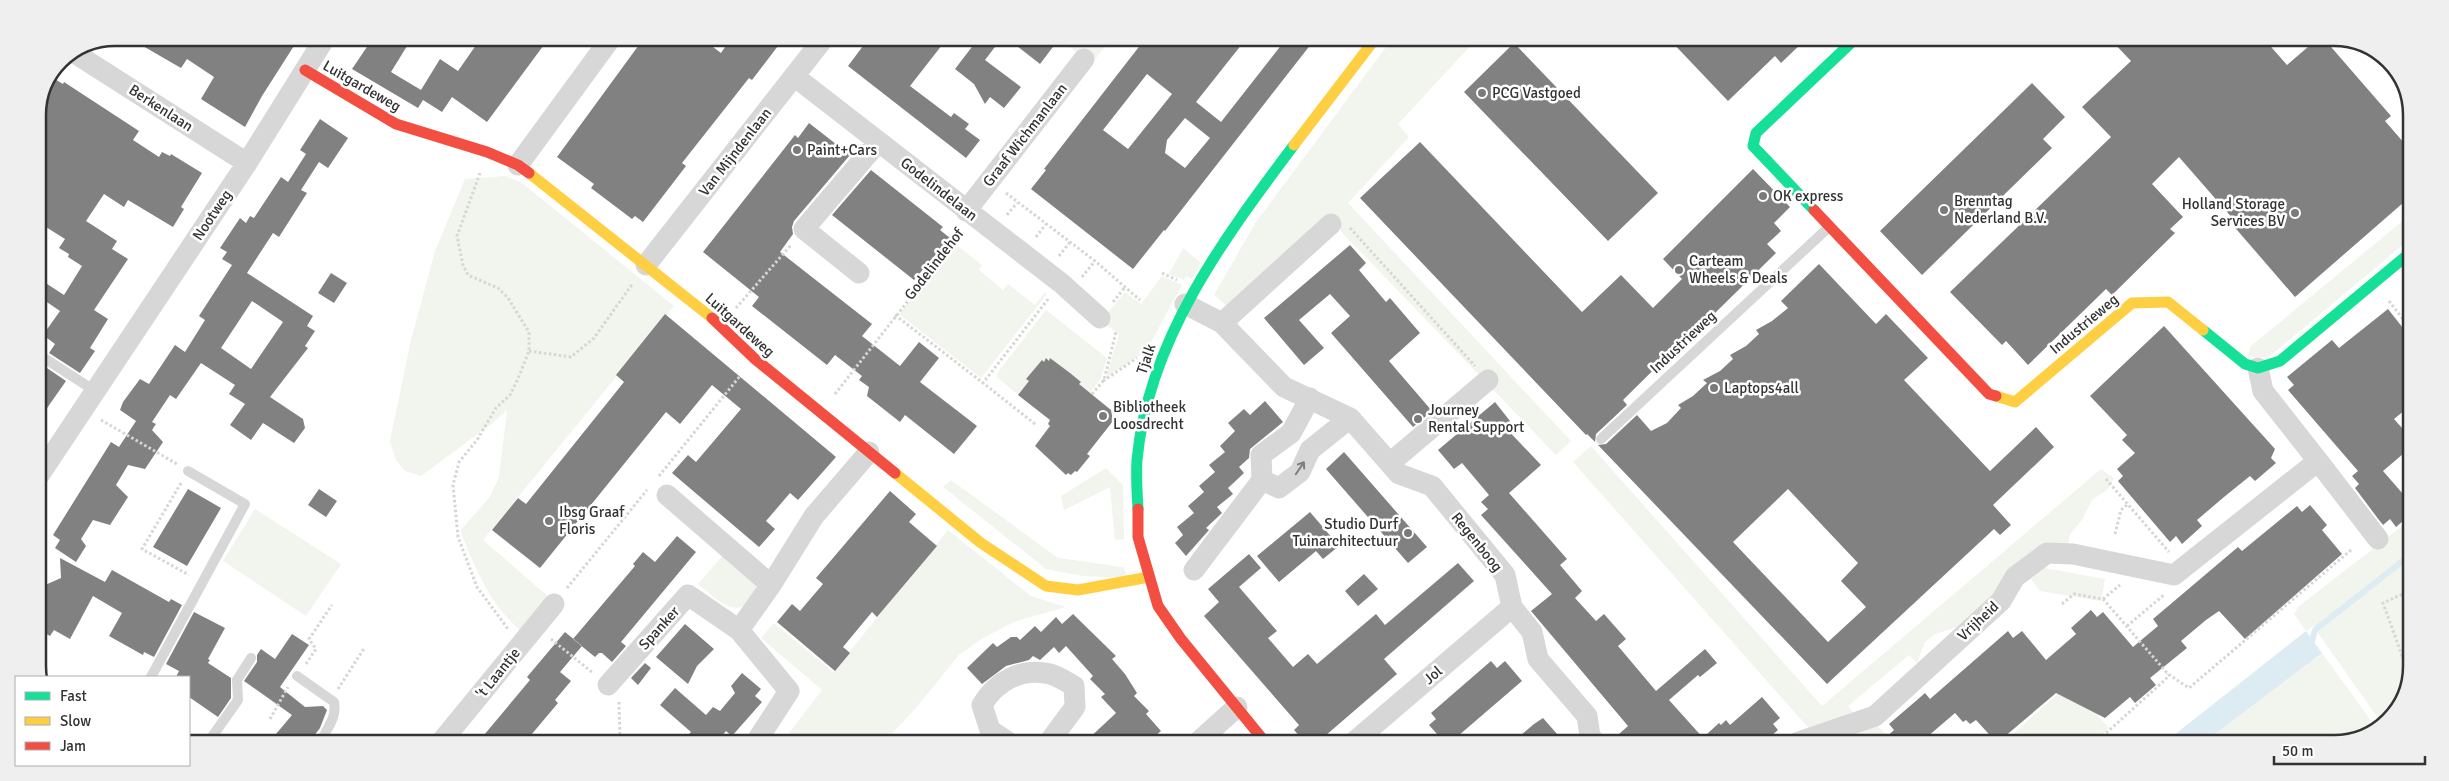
<svg xmlns="http://www.w3.org/2000/svg" width="2449" height="781" viewBox="0 0 2449 781" font-family="Signika,sans-serif">
  <rect width="100%" height="100%" fill="#fff"/>
  <path fill="#f1f5ed" d="M1069 39H1111L1091 64 1065 43Z
    M1392 39H1477L1398 124 1409 137 1348 203 1571 441 1556 455 1328 218 1229 308 1214 295 1256 222Z
    M506 176 522 183 674 306 483 540 550 598 520 630C489 604 476 568 460 531L489 498 499 477 507 410 494 422 421 476 405 471 396 460 390 441 411 340 435 251 465 179Z
    M2411 214V238L2269 357H2247L2251 346Z
    M955 244 982 265 979 270 1003 290 1008 284 1035 305 1045 292 1047 294 981 378 899 314Z
    M1183 248 1201 263 1192 279 1186 276 1184 280 1169 274Z
    M1162 276 1182 285 1149 346 1151 348 1106 377 1119 334 1101 321 1125 292 1141 304Z
    M1046 310 1107 358 1101 378 1090 393 1053 364 1055 362 1051 358 1049 361 1046 359 1044 362 1042 360 1027 379 1029 381 1018 395 997 377 998 372Z
    M1591 446 1822 706 2101 469 2114 478 2108 489 2092 500 2082 520 2070 534 2068 546 1974 622 1935 634 1925 642 1917 663 1909 655 1848 706 1856 715 1813 733 1573 462Z
    M1106 468 1123 485 1124 539 1115 540 1110 487 1064 510 1061 496Z
    M951 480 1058 558 1123 567 1129 578 1083 576 1046 569 943 487Z
    M255 509 341 564 306 616 223 561Z
    M2410 520 2409 686 2383 725 2313 626 2306 631 2294 614 2298 607Z
    M948 530 1031 596 1066 607 1016 621 983 638 959 655 915 709 884 742H786L789 733 822 690 761 638 774 623 833 672Z
    M724 554 757 585C756 592 753 596 748 602 734 619 711 594 698 584Z
    M2044 568 2105 579 2101 601 2040 591 2031 579Z
    M2322 653 2377 729 2334 743H2203Z
    M2069 684 2109 728 2092 743H2003Z
    M1876 724 1894 743H1847L1840 733Z"/>
  <path fill="#ddebf3" d="M2306 631 2322 653 2203 743H2164Z"/>
  <g fill="none" stroke-linecap="round" stroke-linejoin="round">
    <path stroke="#ddebf3" stroke-width="6" d="M2308 644 2312 641 2315 630 2409 556"/>
  </g>
  <path fill="#818181" fill-rule="evenodd" d="M129 38H299L262 96 245 127 201 99 214 77 187 59 181 68Z
    M373 38H412L391 72 421 90 440 59 458 71 481 38H549L487 122 452 97 442 112 423 100 418 108 352 69Z
    M644 38H701L721 53 731 38H784L752 80 749 78 682 163 686 166 643 222 635 216 632 219 591 188 594 184 557 157Z
    M869 38H933L942 45 910 86 951 117 954 113 969 124 965 129 980 140 966 158 848 66Z
    M978 39H1001L985 60 1021 87 1004 108 990 97 985 104 974 84 955 69Z
    M1008 39H1059L1040 64Z
    M1145 39H1246L1196 102 1221 122 1286 39H1315L1165 231 1164 230 1133 269 1031 189 1046 170 1044 169ZM1147 74 1172 94 1128 149 1103 130ZM1185 118 1210 138 1185 168 1165 153 1167 140Z
    M1669 39 1759 40H1805L1781 63 1775 56 1728 101Z
    M2111 40H2265L2287 65 2316 40H2325L2391 116 2385 121 2411 151V196L2295 297 2231 223 2234 220 2179 157 2152 184 2183 217 2170 229 2175 233 2112 295 2106 289 2028 365 2006 341 2002 345 1950 292 2111 137 2082 107 2131 61Z
    M1514 43 1658 193 1608 241 1464 92Z
    M53 78 63 84 64 82 139 131 133 140 159 157 162 152 170 156 171 154 202 173 181 207 184 209 173 227 128 200 124 207 104 194 86 221 117 241 112 249 128 259 94 310 108 319 90 348 95 351 80 373 49 353 55 344 43 335 60 311 38 296V278L64 295 82 266 68 257 69 254 59 248 65 239 38 222V115Z
    M2032 83 2065 117 2043 139 2052 148 1922 275 1880 231Z
    M320 119 348 138 328 168 319 162 301 190 307 193 279 237 273 233 247 273 313 316 307 326 315 331 305 346 308 348 270 397 303 419 305 428 294 443 263 423 251 440 230 425 245 404 229 394 235 385 201 363 176 399 170 395 152 422 156 424 152 430 163 442 145 469 128 465 116 485 128 497 110 525 93 520 81 539 86 546 76 562 55 548 60 540 53 535 111 442 119 447 136 421 120 410 123 402 140 379 149 384 175 345 185 352 205 320 199 316 232 265 222 259 227 252 220 248 240 218 246 223 250 216 254 218 281 177 288 182 306 154 300 150ZM252 301 283 322 251 369 221 348Z
    M809 123 850 155 794 221 792 227 793 234 780 252 872 324 862 336 900 366 919 342 939 358 920 382 977 426 954 454 905 415 900 422 867 396 869 387 859 380 862 376 835 355 827 365 752 306 759 297 703 252 795 135 798 138Z
    M1420 142 1582 312 1621 275 1653 308 1682 279 1663 259 1753 169 1790 207 1774 223 1781 231 1767 244 1776 253 1715 313 1713 311 1623 400 1627 405 1596 434 1595 442 1587 434 1586 435 1360 198Z
    M871 170 943 227 940 230 950 238 914 280 832 215Z
    M1350 245 1366 263 1359 270 1386 302 1390 298 1420 333 1389 361 1432 411 1413 427 1331 333 1350 316 1330 294 1299 320 1324 348 1304 365 1264 318Z
    M1819 264 1876 324 1886 314 1928 358 1904 380 1990 471 2036 427 2054 447 1993 505 2011 525 2000 535 1994 529 1827 684 1598 445 1606 444 1637 415 1651 431 1667 423 1681 408 1678 405 1693 396 1707 383 1703 380 1720 371 1733 359 1730 355 1746 346 1759 334 1756 330 1772 321 1788 308 1781 301ZM1788 489 1858 563 1841 581 1866 607 1828 642 1733 542Z
    M331 273 347 283 334 303 318 293Z
    M2388 309 2410 337V406L2394 419 2410 437V448L2383 471 2410 502V515L2396 527 2390 519 2383 525 2379 520 2355 488 2359 484 2352 476 2358 471 2288 390 2294 385 2287 377 2332 340 2339 348Z
    M665 314 836 457 798 500 790 493 766 521 775 529 759 547 672 473 688 455 696 462 741 409 712 385 680 424 666 412 540 568 492 530 518 498 526 504 624 382 616 375Z
    M2164 326 2275 449 2271 458 2276 463 2255 481 2250 476 2224 497 2197 520 2202 526 2182 544 2176 536 2170 542 2118 481 2123 476 2117 469 2135 453 2122 440 2127 435 2090 396Z
    M1046 358 1049 361 1050 358 1070 373 1081 382 1079 384 1111 410 1113 421 1087 454 1090 456 1077 472 1075 471 1071 475 1068 473 1066 475 1035 446 1050 426 1048 424 1050 420 1018 395 1029 381 1026 379 1042 360 1044 362Z
    M41 364 66 381 38 421V369Z
    M1265 401 1283 422 1250 449 1249 458 1239 467 1244 473 1228 488 1233 494 1217 507 1222 513 1206 528 1209 530 1186 556 1175 543 1183 535 1177 527 1194 513 1188 506 1204 492 1199 486 1215 472 1209 465 1225 452 1220 446 1235 431 1228 423 1244 409 1250 415Z
    M1495 402 1510 421 1504 426 1541 465 1509 493 1567 559 1560 565 1582 591 1575 598 1596 621 1604 614 1626 639 1618 646 1656 691 1705 649 1717 663 1700 677 1698 675 1669 700 1705 740 1709 736 1707 734 1719 723 1721 725 1726 720 1730 725 1762 697 1780 718 1773 724 1778 730 1763 743H1626L1619 734 1628 726 1531 611 1552 594 1481 515 1488 509 1481 502 1489 495 1462 463 1454 469 1438 450Z
    M1344 452 1427 547 1408 563 1326 469Z
    M188 489 221 508 187 566 153 547Z
    M319 489 337 501 326 517 308 505Z
    M890 491 916 514 909 522 937 546 877 617 872 612 843 647 850 653 835 671 777 622 792 604 800 611 823 584 816 578Z
    M2310 505 2327 525 2322 530 2342 554 2245 639 2219 611 2206 620 2181 641 2187 648 2150 678 2156 685 2135 703 2130 697 2105 718 2056 693 1997 743 1976 720 1970 724 1966 720 1963 722 1955 713 1920 743H1880L1894 730 1889 724 1917 700 1925 693 1930 699 2008 631 2013 638 2022 631 2046 660 2076 634 2071 628 2091 610 2097 617 2103 612 2133 647 2158 626 2153 619 2238 547 2242 551 2297 506 2302 512Z
    M1310 512 1339 546 1323 559 1316 551 1279 582 1257 556Z
    M677 536 696 552 621 642 626 646 612 662 602 653H599L595 657 573 639 635 566 633 564 643 552 655 562Z
    M1249 554 1261 568 1239 587 1277 631 1268 638 1293 667 1308 654 1317 664 1376 614 1385 625 1458 563 1474 581 1384 659 1397 674 1318 742H1305L1294 730 1299 725 1204 616 1219 602 1208 589Z
    M60 558 105 582 112 570 169 602 171 599 182 605 154 657 144 652 143 655 109 636 122 613 93 596 70 639 54 630 50 636 38 629V611L43 601 42 592 45 585 61 578Z
    M1364 574 1378 589 1358 606 1345 591Z
    M194 612 225 628 208 659 210 660 208 663 231 678V698L218 717 189 697V677H176L179 671 166 664Z
    M1073 614 1116 656 1112 659 1125 674 1137 693 1134 696 1149 711 1146 714 1161 731 1148 742H1085L1116 713 1101 697 1105 694 1090 679 1093 676 1066 646 1059 653 1054 647 1040 660 1033 656 1029 660 1006 666 982 684 967 668 993 643 997 647 1011 637H1017L1020 640 1035 626 1041 632 1056 617 1062 624Z
    M685 624 714 649 697 666 688 684 656 657Z
    M565 632 582 646 560 672 571 681 555 700 558 703 526 741H479L530 680 527 677Z
    M292 634 309 645 280 687 305 707 323 706 327 710 320 728 310 741H286L276 734 292 715 244 681 257 662V655L261 649 275 659Z
    M1491 661 1497 668 1505 661 1522 681 1451 742H1444L1429 725 1436 719 1431 713Z
    M645 663 651 668 638 685 631 678Z
    M742 673 761 689 755 696 762 702 732 736 726 731 717 742 683 741 691 732 660 705 675 688 706 715 713 707 720 711 735 693 731 686Z
    M1543 718 1565 743 1513 742 1534 724Z"/>
  <g fill="none" stroke-linecap="round" stroke-linejoin="round">
    <path stroke="#d6d6d6" stroke-width="3" stroke-dasharray="2.5 2.5" stroke-linecap="butt" d="M480 173 457 236 463 265 468 275 498 288 508 298 529 332V351L517 381 510 395 496 408 477 440 459 462 453 485 458 537 477 587 508 629
      M1006 193 1095 261 1140 300
      M1007 215 1017 203
      M1350 228 1475 366
      M1036 237 1046 224
      M1059 256 1070 242
      M1162 273 1177 280
      M1082 277 1095 261
      M2389 301 2410 328
      M1113 302 1125 287
      M736 308 791 245
      M895 315 983 383
      M529 351 571 357 594 338 633 283
      M1103 381 1137 358
      M835 394 962 232
      M1092 394 1104 380 1116 332
      M101 420 177 464
      M1035 424 983 383 1049 298
      M659 476 740 376
      M2106 479 2169 552
      M181 483 142 549 189 575
      M2115 534 2121 510 2128 504
      M567 588 647 490
      M2103 599 2120 585
      M2062 604 2074 594 2103 599 2168 674 2189 688 2351 550
      M2127 626 2165 594
      M551 639 593 673
      M306 664 316 649 309 639 332 605
      M2409 675 2383 603 2409 591
      M338 689 365 647
      M619 702 620 741
      M270 719 288 687
      M2095 743 2166 679 2168 674"/>
    <path stroke="#d7d7d7" stroke-width="10" d="M38 354 95 391
      M1601 439 1829 227
      M297 676 334 702C337 719 327 726 322 741
      M151 677 245 504 188 471
      M209 741 238 700 237 680 251 658"/>
    <path stroke="#d7d7d7" stroke-width="21" d="M76 54 247 163
      M794 76 1061 283 1100 318
      M518 165 611 38
      M966 211 1084 59
      M646 265 824 38
      M859 273 804 229 878 142
      M1185 304 1222 323 1284 387 1350 418 1399 474 1432 486 1505 575 1512 607 1532 632 1538 659 1587 716 1590 736 1596 743
      M1222 323 1331 224
      M2318 461 2378 539
      M1390 463 1488 380
      M38 477 247 163 325 38
      M1262 480 1279 488 1300 472 1310 450 1350 418
      M667 495 771 585
      M1194 570 1262 480 1261 455 1291 433 1310 398
      M608 685 688 595 739 630
      M442 741 554 604
      M756 742 789 691 739 630 771 585 814 516 869 452
      M1008 742 990 730 982 705C996 681 1022 667 1050 674 1058 676 1067 682 1074 686L1075 707 1049 742
      M1198 742 1237 707
      M1354 742 1512 607
      M1796 743 1875 716 2001 601 2015 577 2047 553 2073 554 2174 575 2318 461 2263 391 2258 368"/>
    <path stroke="#16e098" stroke-width="11" d="M1814 210 1753 146 1756 133 1854 40
      M2203 330 2245 364 2258 368 2280 361 2411 252
      M1138 509C1137 493 1136 476 1137 460 1148 340 1224 238 1294 145"/>
    <path stroke="#ffcf43" stroke-width="11" d="M1294 145 1375 39
      M529 173 712 318
      M1996 396 2015 402 2132 303 2168 302 2203 330
      M895 473 981 543 1046 586 1078 590 1149 577
      M189 740 191 741"/>
    <path stroke="#f24e42" stroke-width="11" d="M305 70 396 124 487 152 518 165 529 173
      M1814 210 1989 394 1996 396
      M712 318 755 359 895 473
      M1138 509V537L1158 606 1181 639 1265 742"/>
  </g>
  <defs><path id="oneway-shaft" d="M-6 0H5M1.5-3L5.5 0L1.5 3" fill="none" stroke-width="1.6" stroke-linecap="round" stroke-linejoin="round" transform="scale(1.25)"/></defs>
  <use stroke="#7d7d7d" href="#oneway-shaft" transform="translate(1300 468) rotate(-56)"/>
  <g fill="#7a7a7a" stroke="#fff" stroke-width="2">
    <circle cx="1482" cy="93" r="5"/>
    <circle cx="797" cy="150" r="5"/>
    <circle cx="1763" cy="196" r="5"/>
    <circle cx="1944" cy="210" r="5"/>
    <circle cx="2295" cy="213" r="5"/>
    <circle cx="1679" cy="270" r="5"/>
    <circle cx="1714" cy="388" r="5"/>
    <circle cx="1103" cy="416" r="5"/>
    <circle cx="1418" cy="419" r="5"/>
    <circle cx="549" cy="521" r="5"/>
    <circle cx="1408" cy="533" r="5"/>
  </g>
  <g text-anchor="middle" dominant-baseline="central" stroke-width="5" stroke-linejoin="round" paint-order="stroke">
    <g font-size="15" fill="#333" stroke="#fff">
      <text transform="translate(362 86) rotate(30)">Luitgardeweg</text>
      <text transform="translate(161 108) rotate(33)">Berkenlaan</text>
      <text transform="translate(1025 135) rotate(-52)">Graaf Wichmanlaan</text>
      <text transform="translate(735 152) rotate(-52)">Van Mijndenlaan</text>
      <text transform="translate(939 189) rotate(38)">Godelindelaan</text>
      <text transform="translate(212 215) rotate(-56)">Nootweg</text>
      <text transform="translate(934 264) rotate(-52)">Godelindehof</text>
      <text transform="translate(2084 324) rotate(-40)">Industrieweg</text>
      <text transform="translate(740 325) rotate(42)">Luitgardeweg</text>
      <text transform="translate(1683 342) rotate(-43)">Industrieweg</text>
      <text transform="translate(1146 359) rotate(-71)">Tjalk</text>
      <text transform="translate(1477 542) rotate(51)">Regenboog</text>
      <text transform="translate(1978 621) rotate(-43)">Vrijheid</text>
      <text transform="translate(659 628) rotate(-48)">Spanker</text>
      <text transform="translate(498 673) rotate(-51)">'t Laantje</text>
      <text transform="translate(1433 675) rotate(-40)">Jol</text>
    </g>
    <g font-size="15" fill="#333" stroke="#fff" text-anchor="start">
      <text x="1492" y="93">PCG Vastgoed</text>
      <text x="807" y="150">Paint+Cars</text>
      <text x="1773" y="196">OK express</text>
      <text x="1954" y="201">Brenntag<tspan x="1954" dy="17">Nederland B.V.</tspan></text>
      <text x="2285" y="204" text-anchor="end">Holland Storage<tspan x="2285" dy="17">Services BV</tspan></text>
      <text x="1689" y="261">Carteam<tspan x="1689" dy="17">Wheels &amp; Deals</tspan></text>
      <text x="1724" y="388">Laptops4all</text>
      <text x="1113" y="407">Bibliotheek<tspan x="1113" dy="17">Loosdrecht</tspan></text>
      <text x="1428" y="410">Journey<tspan x="1428" dy="17">Rental Support</tspan></text>
      <text x="559" y="512">Ibsg Graaf<tspan x="559" dy="17">Floris</tspan></text>
      <text x="1398" y="524" text-anchor="end">Studio Durf<tspan x="1398" dy="17">Tuinarchitectuur</tspan></text>
    </g>
  </g>
  <path d="M0 0H2449V781H0ZM115 46H2334A69 69 0 0 1 2403 115V666A69 69 0 0 1 2334 735H115A69 69 0 0 1 46 666V115A69 69 0 0 1 115 46Z" fill="#efefef" fill-rule="evenodd"/>
  <path fill="none" stroke="#333" stroke-width="2.5" d="M115 46H2334A69 69 0 0 1 2403 115V666A69 69 0 0 1 2334 735H115A69 69 0 0 1 46 666V115A69 69 0 0 1 115 46Z"/>
  <rect x="15" y="676" width="175" height="90" fill="#ffffff" stroke="#adadad"/>
  <rect x="25" y="692" width="25" height="8" fill="#16e098" stroke="#adadad"/>
  <text x="60" y="701" font-size="15" fill="#333333">Fast</text>
  <rect x="25" y="717" width="25" height="8" fill="#ffcf43" stroke="#adadad"/>
  <text x="60" y="726" font-size="15" fill="#333333">Slow</text>
  <rect x="25" y="742" width="25" height="8" fill="#f24e42" stroke="#adadad"/>
  <text x="60" y="751" font-size="15" fill="#333333">Jam</text>
  <path d="M2274 756v8h151v-8" fill="none" stroke="#333333" stroke-width="2.5"/>
  <text x="2282" y="756" font-size="15" fill="#333333" stroke="#ffffff" stroke-width="4" paint-order="stroke">50 m</text>
</svg>
